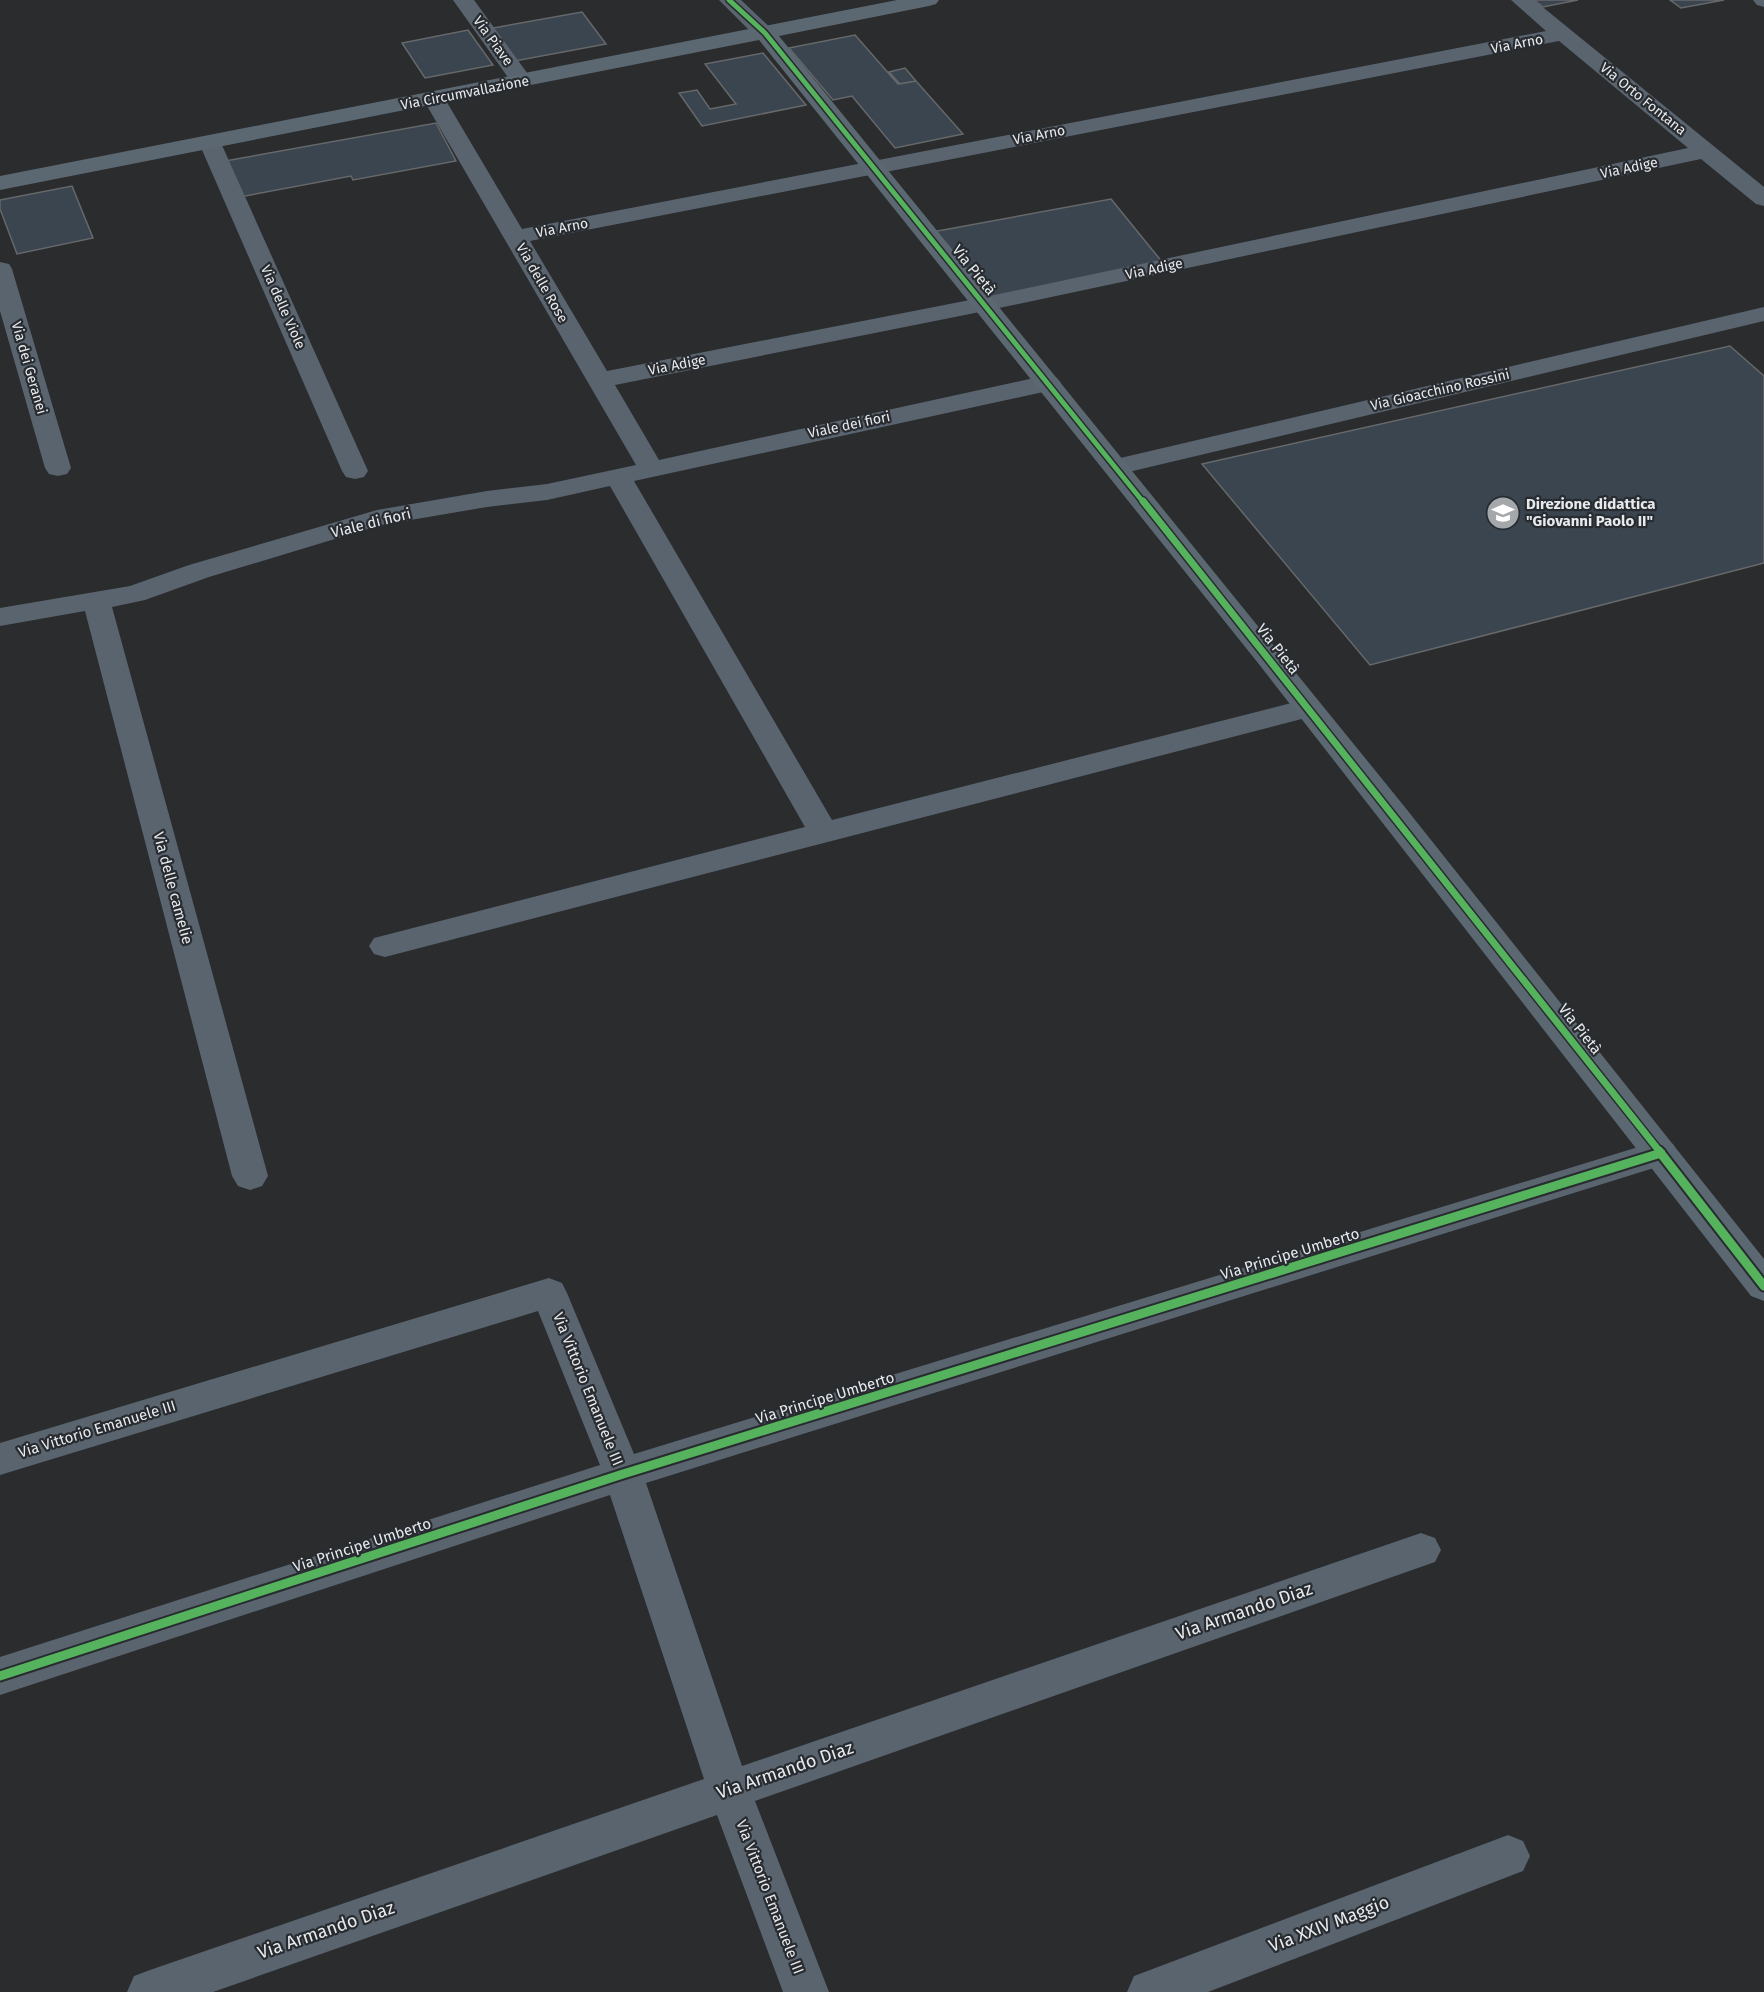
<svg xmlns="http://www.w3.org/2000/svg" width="1764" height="1992" viewBox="0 0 1764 1992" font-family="'Fira Sans',sans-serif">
  <rect width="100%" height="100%" fill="#2a2c2e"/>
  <path fill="#3a4550" stroke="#66686a" stroke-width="1.5" d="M1534 0H1578L1543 7Z
    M1670 0H1724L1681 8Z
    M582 12 606 44 515 61 493 28Z
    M468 30 493 65 425 78 402 43Z
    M855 35 898 84 916 81 963 134 895 148 852 96 833 100 789 48Z
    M763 53 806 105 702 126 679 93 697 90 710 109 736 104 705 64Z
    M905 68 916 81 900 84 889 72Z
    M436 123 456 161 353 180 351 176 240 197 225 161Z
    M72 186 93 238 17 254 0 209V200Z
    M1111 199 1163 263 991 299 932 232Z
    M1730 346 1764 376V563L1370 665 1202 464Z"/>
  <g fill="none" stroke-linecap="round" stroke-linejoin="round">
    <path fill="#5a646f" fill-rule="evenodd" d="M453 0H474L533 81 530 86 522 88 514 86Z
      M719 0H741L776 33 773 38 765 39 757 38Z
      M1511 0H1534L1764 187V206L1756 204 1701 159 985 311 615 385 659 460 1048 375 1057 378 1061 383 1057 388 1048 391 634 481 832 820 1307 699 1317 701 1322 708 1317 715 385 957 374 954 369 946 374 938 805 827 610 486 547 500 487 507 381 525 209 577 145 600 112 607 268 1176 262 1186 250 1190 238 1186 232 1176 85 611 0 626V608L130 586 189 565 377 510 487 491 547 484 636 465 423 99 426 94 434 92 442 94 522 229 1546 31ZM1559 41 1688 148 985 297 607 371 530 241Z
      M1753 0H1764V7L1757 5Z
      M210 136 218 138 221 143 368 471 364 477 355 479 346 477 342 471 199 143 202 138Z
      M0 262 9 264 12 269 71 468 67 474 58 476 49 474 45 468 0 311Z
      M1764 307V321L1116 475 1107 473 1103 467 1107 461 1116 459Z
      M1661 1140 1673 1144 1678 1153 1673 1162 646 1483 742 1766 1421 1533 1435 1538 1441 1550 1435 1562 755 1801 829 1992H783L717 1815 213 1992H127L134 1976 150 1970 704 1779 610 1495 0 1695V1657L600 1465 538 1311 0 1475V1443L549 1278 562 1283 567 1293 634 1454Z
      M1508 1835 1523 1841 1530 1856 1523 1871 1208 1992H1127L1134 1976Z"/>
    <path fill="#5b6771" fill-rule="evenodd" d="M897 0H939L936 4 929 6 779 36 1404 806 1764 1259V1301L1751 1296 1258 663 759 40 0 190V176Z"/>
    <defs>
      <path id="cycleway-far2" d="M729 0 765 33 1144 503"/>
      <path id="cycleway-far1" d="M1143 501 1660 1152"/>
      <path id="cycleway" d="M1659 1151 1764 1286
        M0 1676 623 1474 1661 1153"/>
    </defs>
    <use href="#cycleway-far2" stroke="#282c30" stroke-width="8"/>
    <use href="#cycleway-far1" stroke="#282c30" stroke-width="10"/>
    <use href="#cycleway" stroke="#282c30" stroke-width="13"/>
    <use href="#cycleway-far2" stroke="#56b35d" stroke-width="5"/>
    <use href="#cycleway-far1" stroke="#56b35d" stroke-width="7"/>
    <use href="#cycleway" stroke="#56b35d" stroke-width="9"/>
  </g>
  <defs>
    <symbol id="school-disc" viewBox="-11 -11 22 22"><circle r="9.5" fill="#a5a8aa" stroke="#282c30"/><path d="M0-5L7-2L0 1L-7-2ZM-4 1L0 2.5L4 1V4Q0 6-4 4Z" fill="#fff"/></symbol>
  </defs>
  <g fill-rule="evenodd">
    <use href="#school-disc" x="1484" y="494" width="38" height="38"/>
  </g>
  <g text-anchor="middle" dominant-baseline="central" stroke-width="4.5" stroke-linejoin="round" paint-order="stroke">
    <g font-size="14" fill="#e7eaed" stroke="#282c30">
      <text transform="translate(493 41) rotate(54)">Via Piave</text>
      <text transform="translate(1517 44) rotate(-11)">Via Arno</text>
      <text transform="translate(465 93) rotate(-11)">Via Circumvallazione</text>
      <text transform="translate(1643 99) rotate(39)">Via Orto Fontana</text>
      <text transform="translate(1039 135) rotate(-11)">Via Arno</text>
      <text transform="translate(1629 168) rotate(-12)">Via Adige</text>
      <text transform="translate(562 228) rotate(-11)">Via Arno</text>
      <text transform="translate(1154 269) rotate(-12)">Via Adige</text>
      <text transform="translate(542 283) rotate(60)">Via delle Rose</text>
      <text transform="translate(283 307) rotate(66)">Via delle Viole</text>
      <text transform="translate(677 365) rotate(-11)">Via Adige</text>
      <text transform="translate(29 368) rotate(74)">Via dei Geranei</text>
      <text transform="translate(1440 390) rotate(-13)">Via Gioacchino Rossini</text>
      <text transform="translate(849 425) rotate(-12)">Viale dei fiori</text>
    </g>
    <g font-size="15" fill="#e7eaed" stroke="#282c30">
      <text transform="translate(974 270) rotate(51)">Via Pietà</text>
      <text transform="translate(371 523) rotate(-14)">Viale di fiori</text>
      <text transform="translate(1278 649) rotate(52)">Via Pietà</text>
      <text transform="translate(173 888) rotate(75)">Via delle camelie</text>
      <text transform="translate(1580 1029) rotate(52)">Via Pietà</text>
      <text transform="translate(1290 1254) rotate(-17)">Via Principe Umberto</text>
      <text transform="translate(588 1389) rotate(68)">Via Vittorio Emanuele III</text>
      <text transform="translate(825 1398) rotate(-17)">Via Principe Umberto</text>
      <text transform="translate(97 1429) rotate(-17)">Via Vittorio Emanuele III</text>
      <text transform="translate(362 1545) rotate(-18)">Via Principe Umberto</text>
      <text transform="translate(770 1897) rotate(69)">Via Vittorio Emanuele III</text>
    </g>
    <g font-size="15" font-weight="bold" fill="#e7eaed" stroke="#282c30" text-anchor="start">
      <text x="1526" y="504">Direzione didattica<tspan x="1526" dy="17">"Giovanni Paolo II"</tspan></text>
    </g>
    <g font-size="18" fill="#e7eaed" stroke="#282c30">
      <text transform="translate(1244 1611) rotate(-19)">Via Armando Diaz</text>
      <text transform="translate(785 1770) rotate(-19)">Via Armando Diaz</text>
      <text transform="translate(1329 1924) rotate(-21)">Via XXIV Maggio</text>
      <text transform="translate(326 1930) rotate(-19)">Via Armando Diaz</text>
    </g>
  </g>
</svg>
